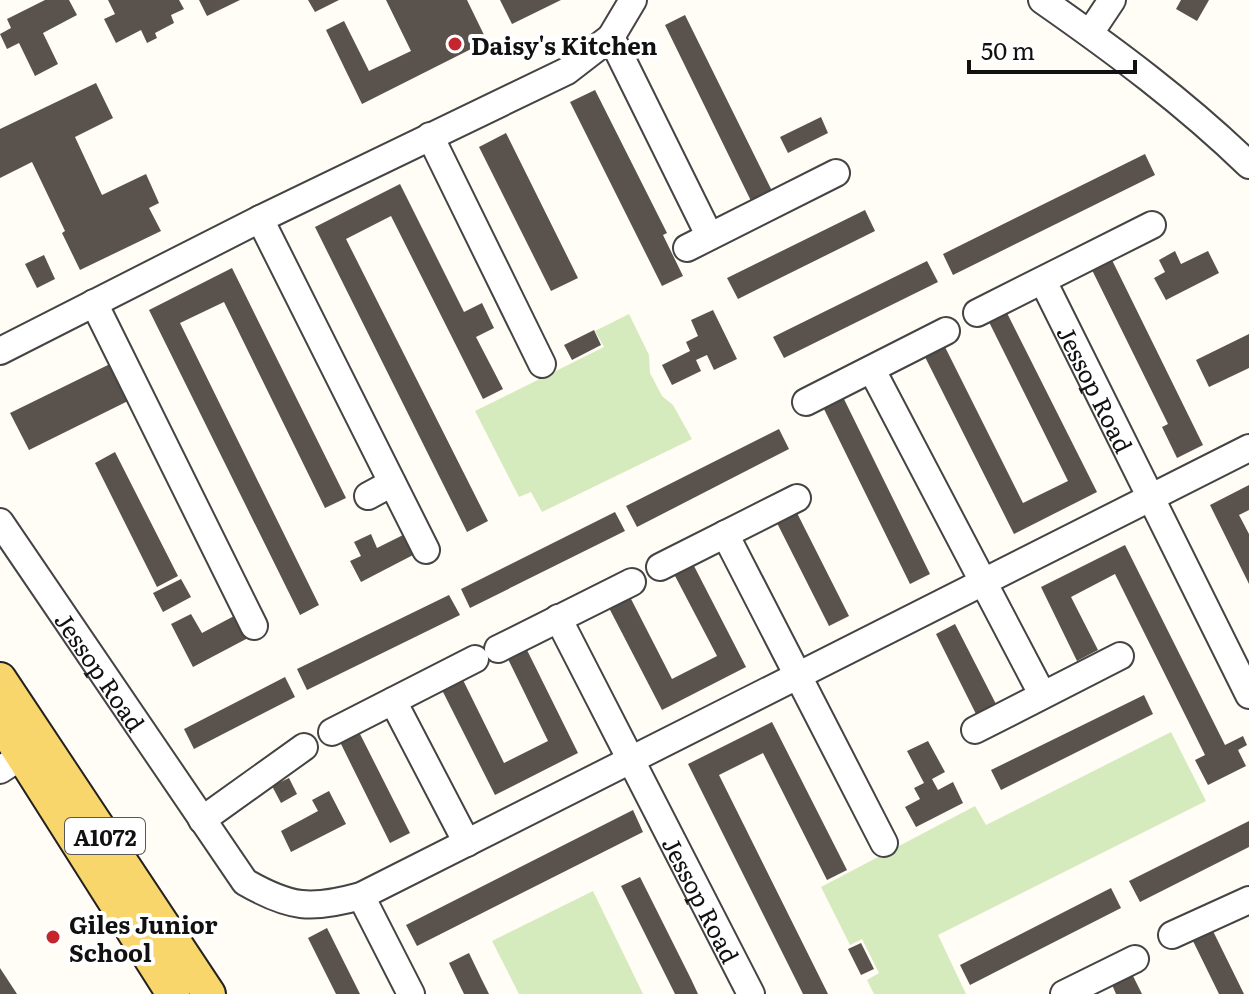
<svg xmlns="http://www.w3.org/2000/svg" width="1249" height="994" viewBox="0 0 1249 994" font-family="Literata,serif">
  <rect width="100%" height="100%" fill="#fffdf5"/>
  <path fill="#d5ebbd" d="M629 314 649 355 650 373 662 396 673 405 692 439 542 512 531 492 519 497 475 411 604 347 595 331Z
    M1171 732 1206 801 938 935 966 994H874L867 980 879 973 862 939 850 945 821 887 975 806 986 825Z
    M593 891 643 994H519L492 941Z"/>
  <path fill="#5a524d" d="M45 0H69L77 15 43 33 58 64 35 76 19 43 7 49 0 34 11 28 7 19Z
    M108 0H179L184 9 171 15 174 23 155 33 157 38 147 43 141 30 116 43 104 19 115 14Z
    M199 0H240L207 16Z
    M308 0H339L315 12Z
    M386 0H467L487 41 362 104 326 30 344 21 369 71 411 51Z
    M500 0H561L512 24Z
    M1181 0H1209L1197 21 1176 9Z
    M685 15 774 195 753 205 665 25Z
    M96 83 113 118 75 137 102 195 146 174 159 203 149 208 161 231 80 270 62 233 65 231 32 162 0 178V129Z
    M595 90 667 233 663 235 683 276 662 286 570 102Z
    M821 117 828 133 788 153 780 137Z
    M506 133 578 278 551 291 479 147Z
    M1145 154 1155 175 953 275 943 254Z
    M400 184 464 312 482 303 494 328 476 337 503 389 483 399 391 216 346 239 488 521 467 532 315 227Z
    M865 210 875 231 738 299 727 278Z
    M1175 251 1181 264 1208 251 1219 273 1166 300 1154 278 1165 272 1159 260Z
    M44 255 55 279 37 288 25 264Z
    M1112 260 1203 445 1177 458 1162 427 1168 424 1092 270Z
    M927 261 938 282 784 358 773 337Z
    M232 268 346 498 325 508 224 302 180 323 319 605 300 615 149 310Z
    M713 310 737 359 714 370 707 355 696 360 701 371 672 385 662 365 690 351 686 342 698 336 691 320Z
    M1007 313 1097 492 1014 534 924 355 944 345 1023 503 1068 481 989 322Z
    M594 330 601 345 572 360 564 345Z
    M1249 334V368L1209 387 1196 360Z
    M110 364 128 401 29 450 10 413Z
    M842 395 930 574 910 584 822 405Z
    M779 429 789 449 637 527 626 506Z
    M115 452 178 576 157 587 95 463Z
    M1249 485V510L1239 515 1249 534V584L1210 505Z
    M615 512 625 531 470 608 461 589Z
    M797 513 849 616 829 626 777 523Z
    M371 534 377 548 405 534 415 554 361 582 350 561 361 556 354 542Z
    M1125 545 1225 745 1243 736 1247 745 1238 750 1246 766 1208 785 1195 760 1205 755 1115 574 1071 597 1098 650 1077 661 1041 587Z
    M693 564 746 667 662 710 608 606 629 595 672 679 717 656 674 574Z
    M181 579 191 597 163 612 153 593Z
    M449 595 460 615 307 690 297 669Z
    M191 614 202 633 236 615 248 638 193 667 171 624Z
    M955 624 996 704 976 714 936 634Z
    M526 648 578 753 495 795 442 690 463 680 504 763 548 741 507 657Z
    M285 677 295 697 194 749 184 729Z
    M1144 695 1153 714 1001 790 991 770Z
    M772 722 847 870 827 880 763 753 719 775 828 994H803L688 764Z
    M359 732 410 833 390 843 340 742Z
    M928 741 945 772 932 779 938 790 953 782 963 803 916 827 905 807 920 799 914 788 924 783 907 751Z
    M289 778 297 794 281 803 272 786Z
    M329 791 346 824 291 852 281 831 318 811 312 800Z
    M633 810 643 832 417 946 406 925Z
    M1249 821V847L1140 902 1129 881Z
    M640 877 691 979 698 994H675L621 886Z
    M1111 888 1121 908 970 985 960 965Z
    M327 928 360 994H336L308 938Z
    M1212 929 1244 994H1219L1192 939Z
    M861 943 874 969 861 975 848 949Z
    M469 953 481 978 489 994H464L449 963Z
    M0 968 17 994H0Z
    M1130 970 1142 994H1116L1110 980Z"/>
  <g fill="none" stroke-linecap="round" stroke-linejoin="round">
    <defs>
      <g id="minor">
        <path d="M1042 0C1115 51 1185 103 1249 165"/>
        <path d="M1090 33 1112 0"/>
        <path d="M611 37 709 235"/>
        <path d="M430 136 542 364"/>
        <path d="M260 219 426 550"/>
        <path d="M687 248 836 173"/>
        <path id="s1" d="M1043 281 1249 695"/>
        <path d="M94 303 254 626"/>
        <path d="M977 313 1152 225"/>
        <path d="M0 351 260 219 567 71 611 37 633 0"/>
        <path d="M872 370 1042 694"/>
        <path d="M806 402 946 331"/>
        <path d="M368 496 392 483"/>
        <path id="s2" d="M0 522 245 882C290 908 311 910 361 896L1249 448"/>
        <path d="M725 534 884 843"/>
        <path d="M660 567 797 498"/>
        <path id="s3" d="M558 618 751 994"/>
        <path d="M498 649 632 582"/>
        <path d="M393 701 467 843"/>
        <path d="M975 730 1120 656"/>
        <path d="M332 732 475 659"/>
        <path d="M0 770 23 755"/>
        <path d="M202 820 304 747"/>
        <path d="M361 896 411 994"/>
        <path d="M1172 935 1249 900"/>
        <path d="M1064 994 1135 959"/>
      </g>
      <path id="major" d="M0 679 209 994
        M0 721 173 994"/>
    </defs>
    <use href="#minor" stroke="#444" stroke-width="30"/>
    <use href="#major" stroke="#222" stroke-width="36"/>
    <use href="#minor" stroke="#fff" stroke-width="26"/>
    <use href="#major" stroke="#f9d66b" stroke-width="32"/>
  </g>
  <g fill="#c4262e" stroke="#fff" stroke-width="3">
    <circle cx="455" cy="44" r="8"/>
    <circle cx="53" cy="937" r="8"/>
  </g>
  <g text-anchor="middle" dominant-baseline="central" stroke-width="8" stroke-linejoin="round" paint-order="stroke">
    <rect fill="#fff" stroke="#585858" stroke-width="2" x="65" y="818" width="80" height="36" rx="6"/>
    <g font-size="22" font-weight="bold" fill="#111">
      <text x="105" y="836">A1072</text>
    </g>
    <g font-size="24" font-weight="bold" fill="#111" stroke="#fff" text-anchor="start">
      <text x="471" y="44">Daisy's Kitchen</text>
      <text x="69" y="923">Giles Junior<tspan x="69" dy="28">School</tspan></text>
    </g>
    <g font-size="24" fill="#111" stroke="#fff">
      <text stroke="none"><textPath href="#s1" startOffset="120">Jessop Road</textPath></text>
      <text stroke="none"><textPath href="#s2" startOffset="180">Jessop Road</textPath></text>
      <text stroke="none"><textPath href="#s3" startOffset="316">Jessop Road</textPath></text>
    </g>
  </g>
  <path d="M969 60v12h166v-12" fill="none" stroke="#111111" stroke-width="4"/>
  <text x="981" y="60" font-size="24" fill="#111111" stroke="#ffffff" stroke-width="6" paint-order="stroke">50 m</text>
</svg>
